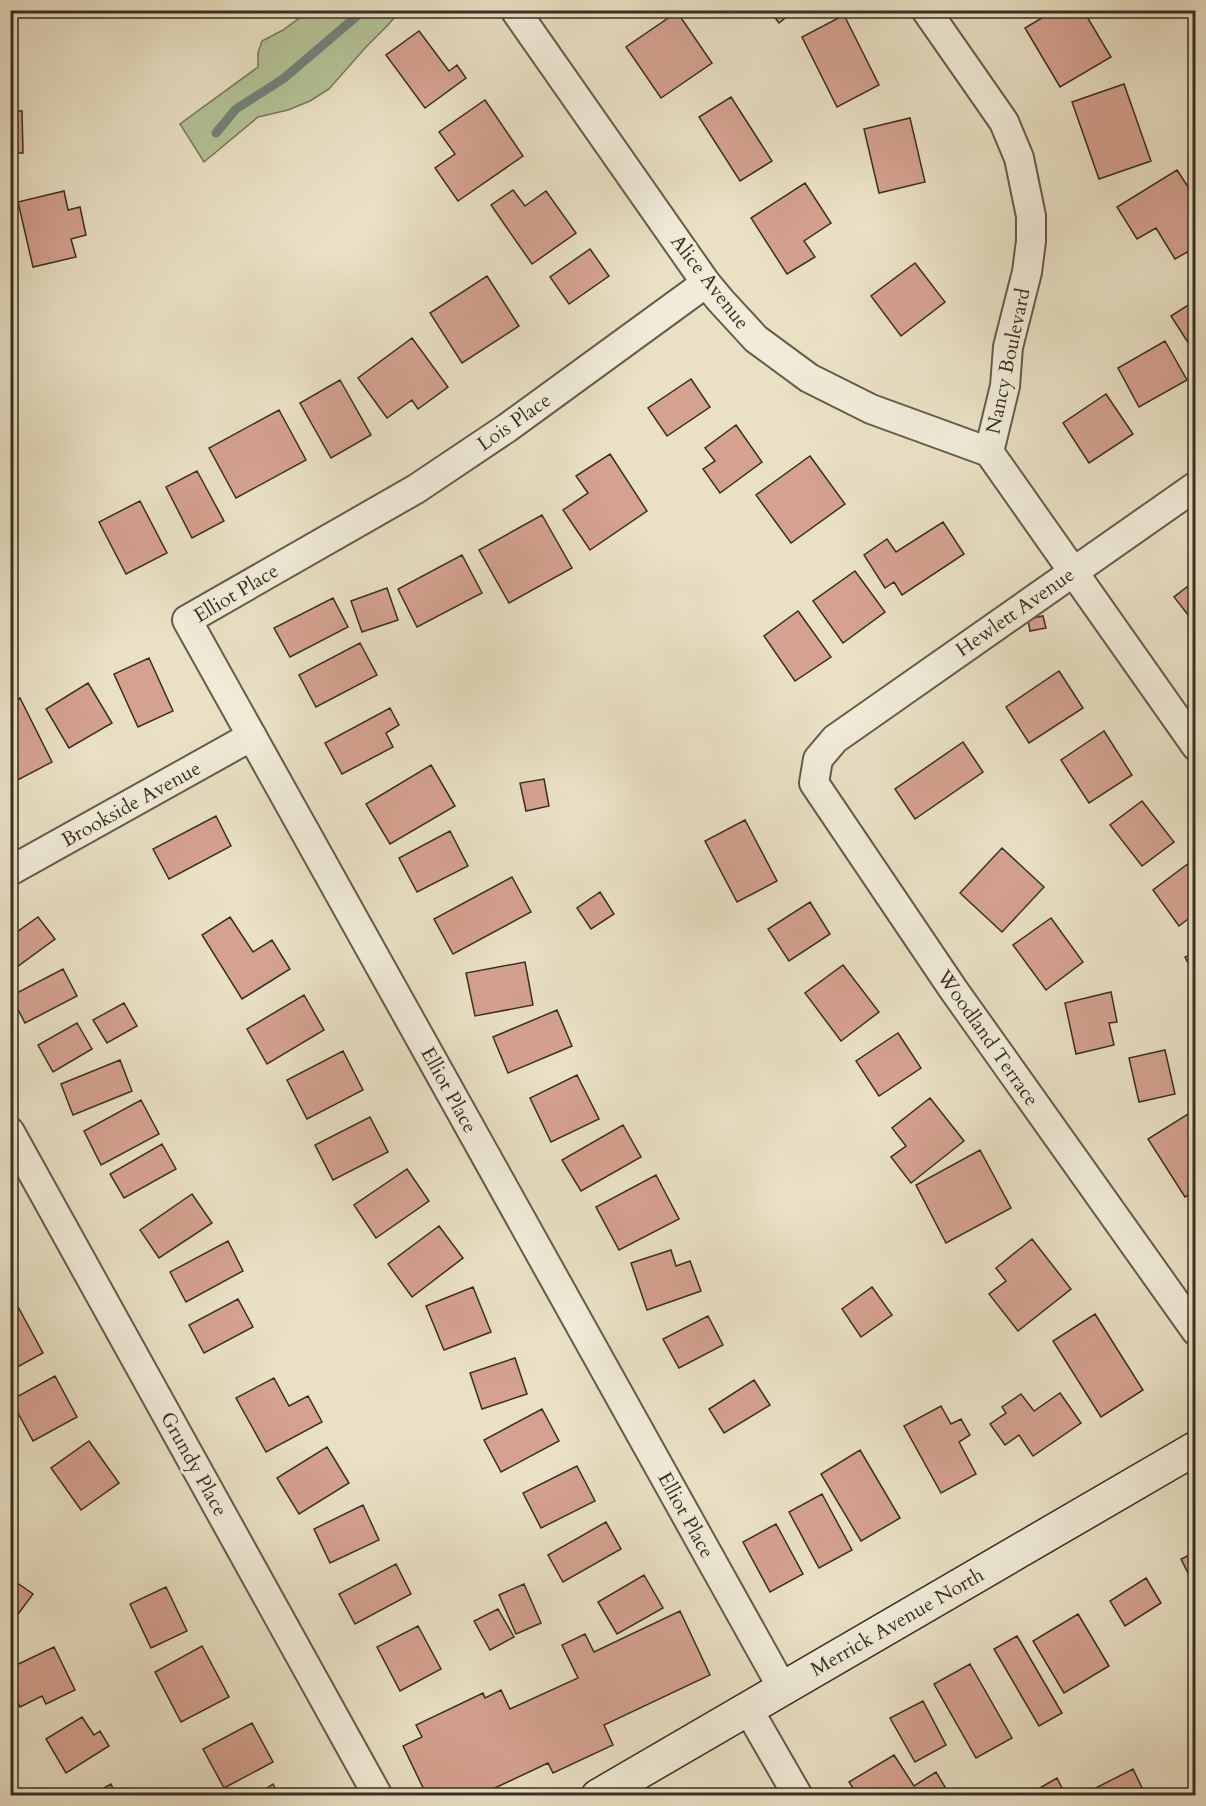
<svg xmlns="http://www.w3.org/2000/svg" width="1206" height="1806" viewBox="0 0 1206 1806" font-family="Cardo,serif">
  <rect width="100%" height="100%" fill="#eae1c5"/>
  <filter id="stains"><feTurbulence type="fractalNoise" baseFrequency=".00333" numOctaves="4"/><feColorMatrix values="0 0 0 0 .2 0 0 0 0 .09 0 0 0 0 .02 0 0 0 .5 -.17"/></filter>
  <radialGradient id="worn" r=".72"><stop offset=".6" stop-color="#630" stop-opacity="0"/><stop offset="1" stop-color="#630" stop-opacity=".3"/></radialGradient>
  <path fill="#b4c397" stroke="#76795c" stroke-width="1.5" d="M309 11H400L388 25 366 47 329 89 310 101 288 110 258 117 204 162 180 124 258 67V53L262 41 283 30Z"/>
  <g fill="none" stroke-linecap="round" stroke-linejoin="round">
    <path stroke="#72847c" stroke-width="9" d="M216 133 236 109 283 79 364 10"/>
  </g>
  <path fill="#d5a290" stroke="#392f21" stroke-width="1.5" d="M769 10H795L779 23Z
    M1055 10H1083L1111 57 1060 87 1025 28Z
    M677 12 712 63 661 98 626 47Z
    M844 15 879 85 837 107 802 37Z
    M419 31 449 71 457 65 466 78 425 108 386 55Z
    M1124 84 1151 161 1099 179 1072 102Z
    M731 97 772 161 740 181 699 117Z
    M485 100 523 156 458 201 435 168 455 154 439 132Z
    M10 111H22L23 153H10Z
    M910 118 925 182 879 193 864 129Z
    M1177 170 1196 199V247L1175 259 1156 228 1137 239 1117 207Z
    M805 183 831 223 804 241 815 257 787 274 751 218Z
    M513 190 525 206 546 191 576 233 532 264 491 205Z
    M64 191 68 210 80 207 86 235 71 239 76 257 33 267 18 202Z
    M590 249 609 276 569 304 550 277Z
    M915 263 945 302 901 336 871 296Z
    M487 276 519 326 462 363 430 313Z
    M1196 300V355L1171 316Z
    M412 338 448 387 418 409 412 400 387 418 358 378Z
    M1165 341 1187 380 1139 407 1118 368Z
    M691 379 710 407 667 436 648 408Z
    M340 380 371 435 331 458 300 403Z
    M1106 394 1133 434 1089 463 1063 423Z
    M279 410 306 460 236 498 209 448Z
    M736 425 762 462 720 493 703 469 715 461 705 448Z
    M610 454 647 511 590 550 563 510 588 493 576 476Z
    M810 456 845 504 791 543 756 495Z
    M197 471 224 521 192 538 166 487Z
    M140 501 167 553 126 574 99 522Z
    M542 515 572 568 509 603 479 550Z
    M943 522 964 554 902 595 894 582 885 588 864 555 887 539 896 552Z
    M462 555 482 593 417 627 398 589Z
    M855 571 885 612 843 643 813 601Z
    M1196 580V625L1174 597Z
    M387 588 398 620 362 632 351 601Z
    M333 598 348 627 290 657 274 628Z
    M798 611 831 657 795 681 764 636Z
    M1043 616 1046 628 1030 631 1028 619Z
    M360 643 377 675 316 707 299 675Z
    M149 658 173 711 138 727 114 674Z
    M1059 671 1083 708 1029 743 1006 707Z
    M88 683 112 723 69 748 46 709Z
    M20 698 52 762 10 784V703Z
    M390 708 399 725 386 733 393 747 342 774 325 743Z
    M1104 731 1132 775 1089 803 1061 760Z
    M963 742 983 772 915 819 895 789Z
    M431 765 455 806 390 844 366 804Z
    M544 779 549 806 526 811 520 783Z
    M1142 801 1174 842 1142 866 1110 825Z
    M216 816 231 846 169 879 153 849Z
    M745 820 777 881 737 902 705 841Z
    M450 831 468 866 417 892 399 858Z
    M1002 848 1044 887 1002 932 960 893Z
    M1189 863 1196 872V913L1179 926 1153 890Z
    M512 877 531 912 453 954 434 919Z
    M600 892 614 914 591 929 577 908Z
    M810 902 830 934 789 961 768 929Z
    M38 917 55 939 10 972V937Z
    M230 917 253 952 272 940 290 969 242 999 202 935Z
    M1051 918 1083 962 1046 990 1013 945Z
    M1196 952V978L1185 957Z
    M525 962 533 1005 475 1016 466 973Z
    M843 965 879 1012 841 1041 805 993Z
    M63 969 77 996 25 1023 11 996Z
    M1111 992 1117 1022 1109 1023 1114 1045 1076 1054 1065 1003Z
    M304 995 324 1030 267 1064 247 1029Z
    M124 1003 137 1026 107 1043 93 1020Z
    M557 1010 572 1046 508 1073 493 1037Z
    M77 1023 92 1049 53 1072 38 1045Z
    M898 1033 921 1068 879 1096 856 1061Z
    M1165 1050 1175 1094 1139 1102 1129 1058Z
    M343 1051 363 1090 307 1119 287 1080Z
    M120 1060 132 1091 73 1115 61 1084Z
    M577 1075 599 1119 551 1142 530 1098Z
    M930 1098 964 1141 911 1183 891 1157 906 1146 892 1128Z
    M141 1100 159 1134 101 1165 84 1131Z
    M1196 1109V1191L1185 1197 1148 1139Z
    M370 1117 388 1152 333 1180 315 1145Z
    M623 1125 641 1157 581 1191 562 1160Z
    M162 1144 176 1169 124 1198 110 1174Z
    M980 1150 1011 1208 946 1243 916 1185Z
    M407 1169 429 1201 376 1238 354 1205Z
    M656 1175 679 1219 619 1250 596 1207Z
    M192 1194 212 1223 159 1258 140 1230Z
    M439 1226 463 1258 412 1297 388 1264Z
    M1032 1239 1071 1289 1018 1331 989 1294 1006 1281 996 1268Z
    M228 1241 243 1271 186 1302 170 1272Z
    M671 1250 676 1266 690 1261 701 1291 647 1310 631 1263Z
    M473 1287 491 1332 444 1350 426 1306Z
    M872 1287 892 1315 861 1337 842 1309Z
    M10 1292 43 1353 10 1371Z
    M238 1299 253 1327 204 1353 189 1325Z
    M1095 1314 1143 1390 1101 1417 1053 1341Z
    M708 1316 723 1345 679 1368 663 1339Z
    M515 1358 527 1394 482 1409 470 1373Z
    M55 1376 77 1417 33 1441 11 1400Z
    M274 1378 289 1406 308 1396 322 1422 266 1452 236 1398Z
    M754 1380 770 1405 724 1433 709 1409Z
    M1060 1393 1081 1423 1033 1456 1019 1435 1005 1445 990 1424 1006 1413 1002 1407 1021 1394 1034 1411Z
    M941 1406 951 1424 961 1419 970 1435 959 1442 976 1474 941 1493 904 1426Z
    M542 1409 559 1441 501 1472 484 1440Z
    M89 1441 119 1483 81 1510 51 1468Z
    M327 1447 349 1483 299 1514 277 1478Z
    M860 1450 900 1518 861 1541 821 1474Z
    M577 1466 595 1501 541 1528 523 1493Z
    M822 1494 852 1550 819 1568 789 1512Z
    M363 1505 379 1540 330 1563 314 1529Z
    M606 1522 621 1549 563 1582 548 1555Z
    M776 1524 803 1574 770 1592 743 1542Z
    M1196 1552V1589L1181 1559Z
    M396 1564 411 1594 355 1624 339 1594Z
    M644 1575 663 1608 617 1634 598 1602Z
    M10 1578 33 1594 10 1625Z
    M1146 1578 1161 1603 1125 1626 1110 1601Z
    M524 1584 541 1623 516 1634 499 1595Z
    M166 1587 187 1631 151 1648 130 1604Z
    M498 1609 514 1637 490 1650 474 1621Z
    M680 1611 710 1675 604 1725 613 1745 553 1773 548 1763 478 1796H427L403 1746 422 1737 416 1725 483 1693 485 1698 501 1690 510 1709 578 1678 562 1645 585 1634 594 1652Z
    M1078 1614 1109 1666 1064 1693 1033 1641Z
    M418 1626 441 1669 400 1691 377 1647Z
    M1017 1636 1062 1713 1039 1726 994 1649Z
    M202 1646 229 1697 181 1722 155 1672Z
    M54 1647 75 1690 46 1704 42 1696 20 1707 10 1686V1668Z
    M970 1664 1012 1738 976 1758 934 1684Z
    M923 1701 946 1745 915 1762 890 1718Z
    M82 1717 94 1735 100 1731 109 1746 66 1773 46 1739Z
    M252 1723 273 1762 224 1788 203 1749Z
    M894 1755 914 1786 936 1772 948 1792 942 1796H858L849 1782Z
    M1133 1769 1146 1796H1089L1088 1792Z
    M1057 1778 1066 1796H1026Z
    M111 1784 116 1796H89Z
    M273 1784 279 1796H259L268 1791 267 1788Z"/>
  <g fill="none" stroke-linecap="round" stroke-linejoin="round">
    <defs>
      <path id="street" d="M515 10 706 283 721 301 756 339 809 378 871 409 989 452
        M926 10 1004 122 1019 158 1031 216V241L1027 272 1008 347 1005 386 989 452 1196 746
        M706 283 507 428 416 489 187 620 783 1689
        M1196 486 835 739 818 759 814 783 953 989 1196 1331
        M10 871 252 736
        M10 1132 378 1796
        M748 1709 798 1796"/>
      <path id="secondary" d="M598 1796 1196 1448"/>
    </defs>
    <use href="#street" stroke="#655c4a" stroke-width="32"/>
    <use href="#secondary" stroke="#392f21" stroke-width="36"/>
    <use href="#street" stroke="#f1ecd9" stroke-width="28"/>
    <use href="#secondary" stroke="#f1ecd9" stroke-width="33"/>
  </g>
  <g text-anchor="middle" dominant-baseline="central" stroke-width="6" stroke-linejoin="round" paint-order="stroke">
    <g font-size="20" fill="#392f21" stroke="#f1ecd9">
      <text transform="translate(710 282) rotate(52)">Alice Avenue</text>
      <text transform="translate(1008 361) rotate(-78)">Nancy Boulevard</text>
      <text transform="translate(514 422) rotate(-35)">Lois Place</text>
      <text transform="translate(236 593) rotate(-31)">Elliot Place</text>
      <text transform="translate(1015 612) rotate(-35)">Hewlett Avenue</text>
      <text transform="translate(131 804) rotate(-29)">Brookside Avenue</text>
      <text transform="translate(988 1038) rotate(55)">Woodland Terrace</text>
      <text transform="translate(449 1090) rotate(61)">Elliot Place</text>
      <text transform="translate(194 1464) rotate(61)">Grundy Place</text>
      <text transform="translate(686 1515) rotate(61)">Elliot Place</text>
      <text transform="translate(897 1622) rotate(-30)">Merrick Avenue North</text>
    </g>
  </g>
  <rect width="1206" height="1806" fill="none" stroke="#eae1c5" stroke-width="36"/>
  <rect x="12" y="12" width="1182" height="1782" fill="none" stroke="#392f21" stroke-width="3"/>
  <rect x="18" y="18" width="1170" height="1770" fill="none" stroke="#392f21" stroke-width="1.5"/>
  <rect width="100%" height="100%" filter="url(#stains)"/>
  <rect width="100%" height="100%" fill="url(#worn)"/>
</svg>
